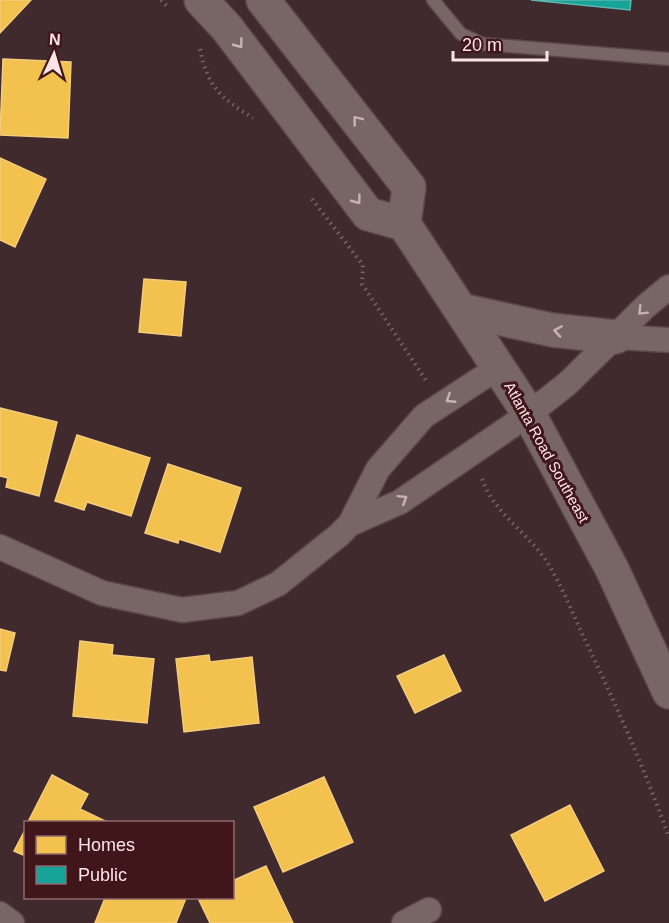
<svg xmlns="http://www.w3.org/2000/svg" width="669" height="923" viewBox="0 0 669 923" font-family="Arial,sans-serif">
  <rect width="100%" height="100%" fill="#412a2d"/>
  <path fill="#f2c14e" stroke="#f5cc7c" stroke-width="1.5" d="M0 0H31L0 33Z
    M3 59 71 62 68 138 0 135Z
    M0 158 46 179 15 247 0 240Z
    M144 279 186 282 181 336 139 332Z
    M0 408 57 422 39 496 6 487 8 478 0 476Z
    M77 435 150 458 131 516 87 502 84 510 55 501Z
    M168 464 241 488 220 552 179 539 178 543 145 533Z
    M0 629 15 633 6 671 0 670Z
    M80 641 113 645 112 655 154 659 147 723 73 716Z
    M209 655 210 662 252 657 259 723 184 732 176 659Z
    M444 655 461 691 415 713 397 676Z
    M52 775 88 794 80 809 107 822H28Z
    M324 777 353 842 283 872 254 807Z
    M570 805 604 871 545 901 511 835Z
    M26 828V856L14 851Z
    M266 866 293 923H210L198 898H232V881Z
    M105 898H186L176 923H95Z"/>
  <path fill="#17a398" stroke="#5cb7af" stroke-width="1.5" d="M531 0H631L630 10Z"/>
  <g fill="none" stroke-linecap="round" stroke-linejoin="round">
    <defs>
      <path id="lane" d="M433 0 461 34 483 44 669 59"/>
      <path id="street" d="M616 337 669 340
        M350 524 400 502 529 414 568 383 646 306 669 287
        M0 547 102 593 182 610 238 603 278 584 339 535 350 524 378 469 424 416 499 367
        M0 914 12 923
        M404 923 429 910"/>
      <path id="secondary" d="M201 0 227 28 368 214 404 224 529 414 612 569 669 692
        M263 0 409 187 404 224
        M461 310 552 330 616 337"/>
    </defs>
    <use href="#lane" stroke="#594648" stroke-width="15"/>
    <use href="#street" stroke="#594648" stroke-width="27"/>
    <use href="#secondary" stroke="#594648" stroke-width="36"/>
    <path stroke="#776668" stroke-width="4" stroke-dasharray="1.5 4.5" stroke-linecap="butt" d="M161 0 169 8
      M200 49C208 88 221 98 253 118
      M312 199 363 265 362 284 427 382
      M482 479C494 514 531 535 549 565 564 590 574 618 587 644 617 707 646 772 669 838"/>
    <use href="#lane" stroke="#786667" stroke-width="12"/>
    <use href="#street" stroke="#786667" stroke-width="24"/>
    <use href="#secondary" stroke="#786667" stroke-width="33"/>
  </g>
  <defs><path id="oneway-chevron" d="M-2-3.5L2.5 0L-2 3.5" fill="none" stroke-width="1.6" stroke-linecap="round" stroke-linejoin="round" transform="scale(1.5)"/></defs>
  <g stroke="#c8b2b3">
    <use href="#oneway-chevron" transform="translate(239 44) rotate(53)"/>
    <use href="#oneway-chevron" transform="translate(357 120) rotate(-128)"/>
    <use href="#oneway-chevron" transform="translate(357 200) rotate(53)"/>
    <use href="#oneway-chevron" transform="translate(642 311) rotate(135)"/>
    <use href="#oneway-chevron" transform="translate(558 331) rotate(-171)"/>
    <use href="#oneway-chevron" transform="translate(450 399) rotate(147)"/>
    <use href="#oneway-chevron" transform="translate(403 499) rotate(-32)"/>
  </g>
  <g text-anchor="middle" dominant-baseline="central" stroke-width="6" stroke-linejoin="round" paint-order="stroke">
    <g font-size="15" fill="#fde5e6" stroke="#40161b">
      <text transform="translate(547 452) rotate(61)">Atlanta Road Southeast</text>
    </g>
  </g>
  <rect x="24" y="821" width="210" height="78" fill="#40161b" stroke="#8c696c" stroke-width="1.5"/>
  <rect x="36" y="836" width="30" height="18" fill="#f2c14e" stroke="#8c696c" stroke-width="1.5"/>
  <text x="78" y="851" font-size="18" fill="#fde5e6">Homes</text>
  <rect x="36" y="866" width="30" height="18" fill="#17a398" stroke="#8c696c" stroke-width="1.5"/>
  <text x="78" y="881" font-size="18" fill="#fde5e6">Public</text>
  <g transform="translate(54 54) rotate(4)" stroke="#40161b" stroke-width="4.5" paint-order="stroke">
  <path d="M0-4.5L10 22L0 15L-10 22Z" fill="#fde5e6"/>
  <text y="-9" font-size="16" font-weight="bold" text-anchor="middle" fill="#fde5e6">N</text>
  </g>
  <path d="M453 51v9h94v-9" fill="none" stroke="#fde5e6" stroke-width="3"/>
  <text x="462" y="51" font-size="18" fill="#fde5e6" stroke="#40161b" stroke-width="4.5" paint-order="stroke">20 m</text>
</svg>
